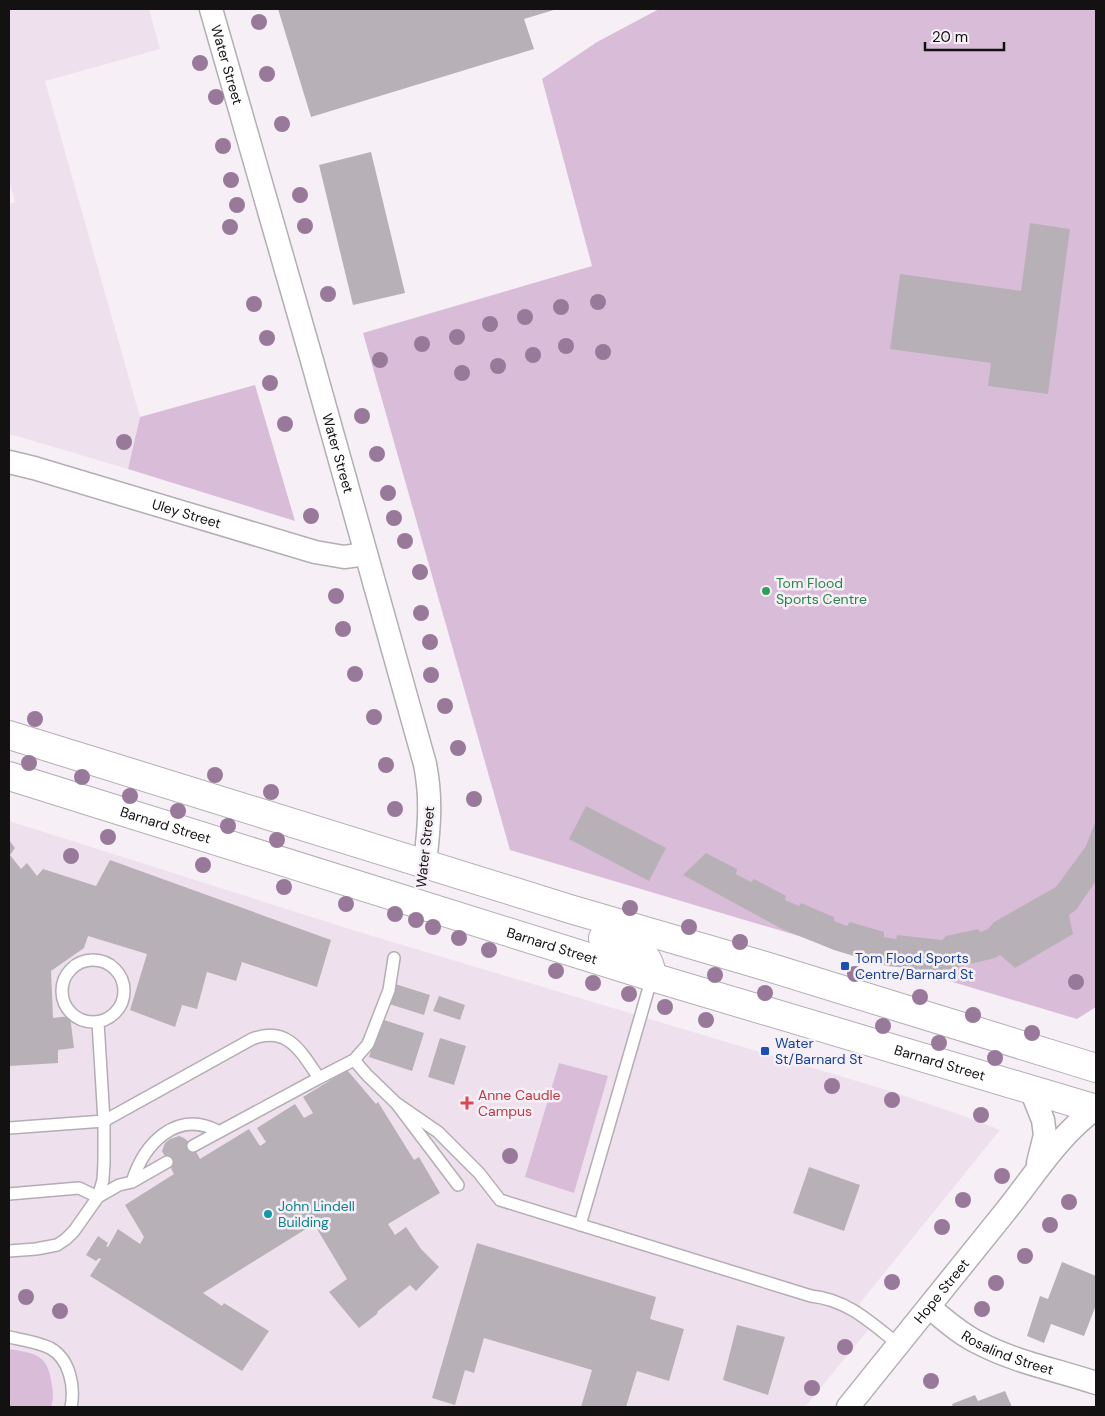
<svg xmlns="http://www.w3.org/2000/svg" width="1105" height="1416" viewBox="0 0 1105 1416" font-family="'DM Sans',sans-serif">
  <rect width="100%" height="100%" fill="#f6eff6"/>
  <path fill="#eee1ed" d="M9 9H149L160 49 45 81 140 417 128 469 17 436 9 435V204L15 202 9 180Z
    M9 821 359 932 890 1091 961 1115 1000 1130 860 1303 868 1330 805 1407H9Z"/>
  <path fill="#d9bdd8" d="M659 9H1096V1007L1077 1019 510 850 363 333 592 266 542 79 597 42Z
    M255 385 295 521 128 469 140 417Z
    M559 1063 608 1076 574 1193 525 1177Z
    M9 1349C32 1353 47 1353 51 1380 53 1390 54 1398 51 1407H9Z"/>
  <path fill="#b7b1b7" d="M278 9H557L524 19 534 49 311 117Z
    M371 152 405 293 353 305 319 165Z
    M1030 223 1070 229 1048 394 988 386 991 363 890 349 900 274 1021 291Z
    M586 806 666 848 649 881 569 839Z
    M1096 820V881L1076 910 1069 915 1073 934 1015 968 1000 955 995 958 941 971 887 966 834 950 782 929 683 875 706 853 737 869 736 874 751 882 754 879 786 896 785 900 799 906 801 903 834 917V921L847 926 850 922 884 932V937L896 939 897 935 942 940 946 936 978 929 980 932 988 929 994 922 1056 887 1086 846Z
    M9 840 15 848 10 855 21 869 27 863 37 876 43 869 96 886 110 860 331 940 317 987 242 962 236 981 207 972 197 1009 182 1005 175 1027 130 1010 147 954 88 936 84 948 51 971 53 1018 70 1016 74 1048 58 1050V1063L9 1066Z
    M392 983 430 995 424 1015 386 1003Z
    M439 996 465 1005 460 1020 433 1011Z
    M381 1019 424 1033 412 1071 369 1057Z
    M440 1038 466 1046 454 1085 428 1077Z
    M347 1070 376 1104 378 1102 414 1160 419 1157 440 1193 388 1224 395 1235 406 1227 421 1249 439 1267 416 1291 410 1285 378 1311 377 1314 359 1328 329 1292 347 1279 314 1224 203 1293 222 1306 224 1303 269 1331 242 1371 90 1276 101 1259 99 1258 96 1261 86 1255 98 1236 108 1243 106 1246 108 1247 118 1229 140 1244 144 1237 125 1205 174 1174 162 1151 165 1143 170 1139 179 1136 184 1138 193 1146 200 1159 249 1129 260 1146 266 1142 257 1128 295 1104 304 1118 313 1113 303 1097Z
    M809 1167 860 1185 844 1231 793 1213Z
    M477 1243 656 1297 650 1319 684 1329 669 1381 637 1371 626 1407H581L592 1370 484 1338 474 1373 465 1370 455 1405 432 1398Z
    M1062 1262 1096 1276V1305L1084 1336 1051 1324 1044 1343 1027 1336 1040 1296 1048 1299Z
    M737 1325 785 1337 768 1395 723 1380Z
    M1005 1391 1012 1407H953L952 1404 975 1395 978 1401Z"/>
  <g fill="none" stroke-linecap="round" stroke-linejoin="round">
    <defs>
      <path id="lane" d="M62 991a31 31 0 1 1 62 0a31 31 0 1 1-62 0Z
        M354 1060 368 1044 389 990 394 958
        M319 1078 354 1060 367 1075 396 1103 458 1185
        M396 1103 438 1132 479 1173 500 1200 811 1296C848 1300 870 1322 898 1344
        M9 1128 104 1121 252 1039C288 1025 301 1052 319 1078L193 1146
        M132 1182C144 1144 176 1109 218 1131
        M9 1194 79 1188 98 1197 119 1185 132 1182 167 1162
        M580 1225 652 977
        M9 1251 36 1249 57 1245 66 1239 74 1231 98 1197 103 1180 104 1162V1121L98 1022
        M9 1337C23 1340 38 1342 50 1348 70 1359 75 1387 71 1407"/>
      <g id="street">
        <path id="s1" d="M211 9 311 357 425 764C432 799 429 828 425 864"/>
        <path id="s2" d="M9 462 34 468 315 552 344 557 366 554"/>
        <path d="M1031 1090 1043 1120 1045 1135 1038 1163"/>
        <path id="s3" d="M929 1307C945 1320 960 1334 979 1343 1015 1362 1057 1370 1096 1383"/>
        <path id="s4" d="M848 1407C900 1342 953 1277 1005 1212 1035 1175 1056 1138 1095 1109"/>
      </g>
      <g id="secondary">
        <path d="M9 735 570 909 765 966 1096 1068"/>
        <path id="s5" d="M9 776 652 977 1096 1109"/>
        <path d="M603 938C628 945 649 946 652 977"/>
      </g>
    </defs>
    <use href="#lane" stroke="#b4adb3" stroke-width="14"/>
    <use href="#street" stroke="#b4adb3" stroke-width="25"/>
    <use href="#secondary" stroke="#b4adb3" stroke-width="30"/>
    <use href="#lane" stroke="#fff" stroke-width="11"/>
    <use href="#street" stroke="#fff" stroke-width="22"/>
    <use href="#secondary" stroke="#fff" stroke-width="28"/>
  </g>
  <g fill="#99799a">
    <circle cx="259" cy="22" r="8"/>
    <circle cx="200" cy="63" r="8"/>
    <circle cx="267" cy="74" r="8"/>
    <circle cx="216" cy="97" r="8"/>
    <circle cx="282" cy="124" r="8"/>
    <circle cx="223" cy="146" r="8"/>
    <circle cx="231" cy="180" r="8"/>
    <circle cx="300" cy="195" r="8"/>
    <circle cx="237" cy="205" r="8"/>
    <circle cx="305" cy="226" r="8"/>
    <circle cx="230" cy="227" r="8"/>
    <circle cx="328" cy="294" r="8"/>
    <circle cx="598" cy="302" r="8"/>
    <circle cx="254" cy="304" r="8"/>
    <circle cx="561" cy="307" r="8"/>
    <circle cx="525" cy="317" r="8"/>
    <circle cx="490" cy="324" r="8"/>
    <circle cx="457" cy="337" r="8"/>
    <circle cx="267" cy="338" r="8"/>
    <circle cx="422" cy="344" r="8"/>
    <circle cx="566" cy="346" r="8"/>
    <circle cx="603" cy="352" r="8"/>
    <circle cx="533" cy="355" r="8"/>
    <circle cx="380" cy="360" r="8"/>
    <circle cx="498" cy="366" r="8"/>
    <circle cx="462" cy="373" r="8"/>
    <circle cx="270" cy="383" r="8"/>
    <circle cx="362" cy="416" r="8"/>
    <circle cx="285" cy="424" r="8"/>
    <circle cx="124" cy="442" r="8"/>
    <circle cx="377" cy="454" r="8"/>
    <circle cx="388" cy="493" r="8"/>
    <circle cx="311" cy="516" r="8"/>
    <circle cx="394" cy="518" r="8"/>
    <circle cx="405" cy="541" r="8"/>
    <circle cx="420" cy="572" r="8"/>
    <circle cx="336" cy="596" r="8"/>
    <circle cx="421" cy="613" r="8"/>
    <circle cx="343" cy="629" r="8"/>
    <circle cx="430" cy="642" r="8"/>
    <circle cx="355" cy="674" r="8"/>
    <circle cx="431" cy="675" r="8"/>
    <circle cx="445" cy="706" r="8"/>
    <circle cx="374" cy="717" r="8"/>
    <circle cx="35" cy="719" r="8"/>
    <circle cx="458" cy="748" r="8"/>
    <circle cx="29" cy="763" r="8"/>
    <circle cx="386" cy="765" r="8"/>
    <circle cx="215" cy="775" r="8"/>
    <circle cx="82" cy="777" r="8"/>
    <circle cx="271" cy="792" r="8"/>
    <circle cx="130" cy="796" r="8"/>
    <circle cx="474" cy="799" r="8"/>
    <circle cx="395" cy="809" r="8"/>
    <circle cx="178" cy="811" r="8"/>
    <circle cx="228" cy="826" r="8"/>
    <circle cx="108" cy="837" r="8"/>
    <circle cx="277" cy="840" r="8"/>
    <circle cx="71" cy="856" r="8"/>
    <circle cx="203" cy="865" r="8"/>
    <circle cx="284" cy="887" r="8"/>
    <circle cx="346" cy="904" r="8"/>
    <circle cx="630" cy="908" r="8"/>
    <circle cx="395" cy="914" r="8"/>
    <circle cx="416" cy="920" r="8"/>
    <circle cx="433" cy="927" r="8"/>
    <circle cx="689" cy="927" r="8"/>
    <circle cx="459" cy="938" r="8"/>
    <circle cx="740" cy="942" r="8"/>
    <circle cx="489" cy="950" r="8"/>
    <circle cx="556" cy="971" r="8"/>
    <circle cx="855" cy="974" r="8"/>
    <circle cx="715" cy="975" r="8"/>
    <circle cx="1076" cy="982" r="8"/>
    <circle cx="593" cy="983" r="8"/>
    <circle cx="765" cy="993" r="8"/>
    <circle cx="629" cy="994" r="8"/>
    <circle cx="920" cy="997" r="8"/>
    <circle cx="665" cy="1007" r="8"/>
    <circle cx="973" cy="1015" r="8"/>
    <circle cx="706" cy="1020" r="8"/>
    <circle cx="883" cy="1026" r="8"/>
    <circle cx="1032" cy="1033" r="8"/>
    <circle cx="939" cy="1043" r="8"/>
    <circle cx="995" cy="1058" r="8"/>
    <circle cx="832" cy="1086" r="8"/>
    <circle cx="892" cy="1100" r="8"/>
    <circle cx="981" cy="1115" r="8"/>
    <circle cx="510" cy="1156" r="8"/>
    <circle cx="1002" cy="1176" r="8"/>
    <circle cx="963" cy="1200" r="8"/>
    <circle cx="1069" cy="1202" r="8"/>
    <circle cx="1050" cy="1225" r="8"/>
    <circle cx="942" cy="1227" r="8"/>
    <circle cx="1025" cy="1256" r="8"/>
    <circle cx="892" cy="1282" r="8"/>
    <circle cx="996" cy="1283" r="8"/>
    <circle cx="26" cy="1297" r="8"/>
    <circle cx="982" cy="1309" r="8"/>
    <circle cx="60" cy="1311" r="8"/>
    <circle cx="845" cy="1347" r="8"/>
    <circle cx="931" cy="1381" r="8"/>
    <circle cx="812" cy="1388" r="8"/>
  </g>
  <circle fill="#2e9e5b" stroke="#f6eff6" stroke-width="2" cx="766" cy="591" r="5"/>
  <g fill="#1a4fb4" stroke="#f6eff6" stroke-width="2">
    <rect x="840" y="961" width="10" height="10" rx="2.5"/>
    <rect x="760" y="1046" width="10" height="10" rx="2.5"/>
  </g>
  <path fill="#e0444e" stroke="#f6eff6" stroke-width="2" d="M464.5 1095.5h5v5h5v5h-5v5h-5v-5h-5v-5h5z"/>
  <circle fill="#0f9aa8" stroke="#f6eff6" stroke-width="2" cx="268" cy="1214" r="5"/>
  <g text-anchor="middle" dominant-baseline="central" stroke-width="5" stroke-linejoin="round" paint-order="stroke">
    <g font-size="14" fill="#141113" stroke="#f6eff6">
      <text stroke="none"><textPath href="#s1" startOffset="58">Water Street</textPath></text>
      <text stroke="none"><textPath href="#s1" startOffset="462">Water Street</textPath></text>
      <text stroke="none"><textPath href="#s2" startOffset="185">Uley Street</textPath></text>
      <text stroke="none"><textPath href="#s5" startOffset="164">Barnard Street</textPath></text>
      <text transform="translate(425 847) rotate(-84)">Water Street</text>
      <text stroke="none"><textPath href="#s5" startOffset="569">Barnard Street</textPath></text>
      <text stroke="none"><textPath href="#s5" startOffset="974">Barnard Street</textPath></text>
      <text stroke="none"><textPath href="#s4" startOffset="149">Hope Street</textPath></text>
      <text stroke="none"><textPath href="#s3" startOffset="92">Rosalind Street</textPath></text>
    </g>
    <g font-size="14" fill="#27864d" stroke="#f6eff6" text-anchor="start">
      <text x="776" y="583">Tom Flood<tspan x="776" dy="16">Sports Centre</tspan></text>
    </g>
    <g font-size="14" fill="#164399" stroke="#f6eff6" text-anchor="start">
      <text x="855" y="958">Tom Flood Sports<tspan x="855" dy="16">Centre/Barnard St</tspan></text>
      <text x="775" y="1043">Water<tspan x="775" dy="16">St/Barnard St</tspan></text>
    </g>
    <g font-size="14" fill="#be3a42" stroke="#f6eff6" text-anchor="start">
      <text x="478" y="1095">Anne Caudle<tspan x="478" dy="16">Campus</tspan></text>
    </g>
    <g font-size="14" fill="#0d838f" stroke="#f6eff6" text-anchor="start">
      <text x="278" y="1206">John Lindell<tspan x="278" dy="16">Building</tspan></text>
    </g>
  </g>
  <rect width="1105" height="1416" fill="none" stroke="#141113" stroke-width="20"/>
  <path d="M925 42v8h79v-8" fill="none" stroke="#141113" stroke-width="2.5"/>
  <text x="932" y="42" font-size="15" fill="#141113" stroke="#f6eff6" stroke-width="4" paint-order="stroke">20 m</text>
</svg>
